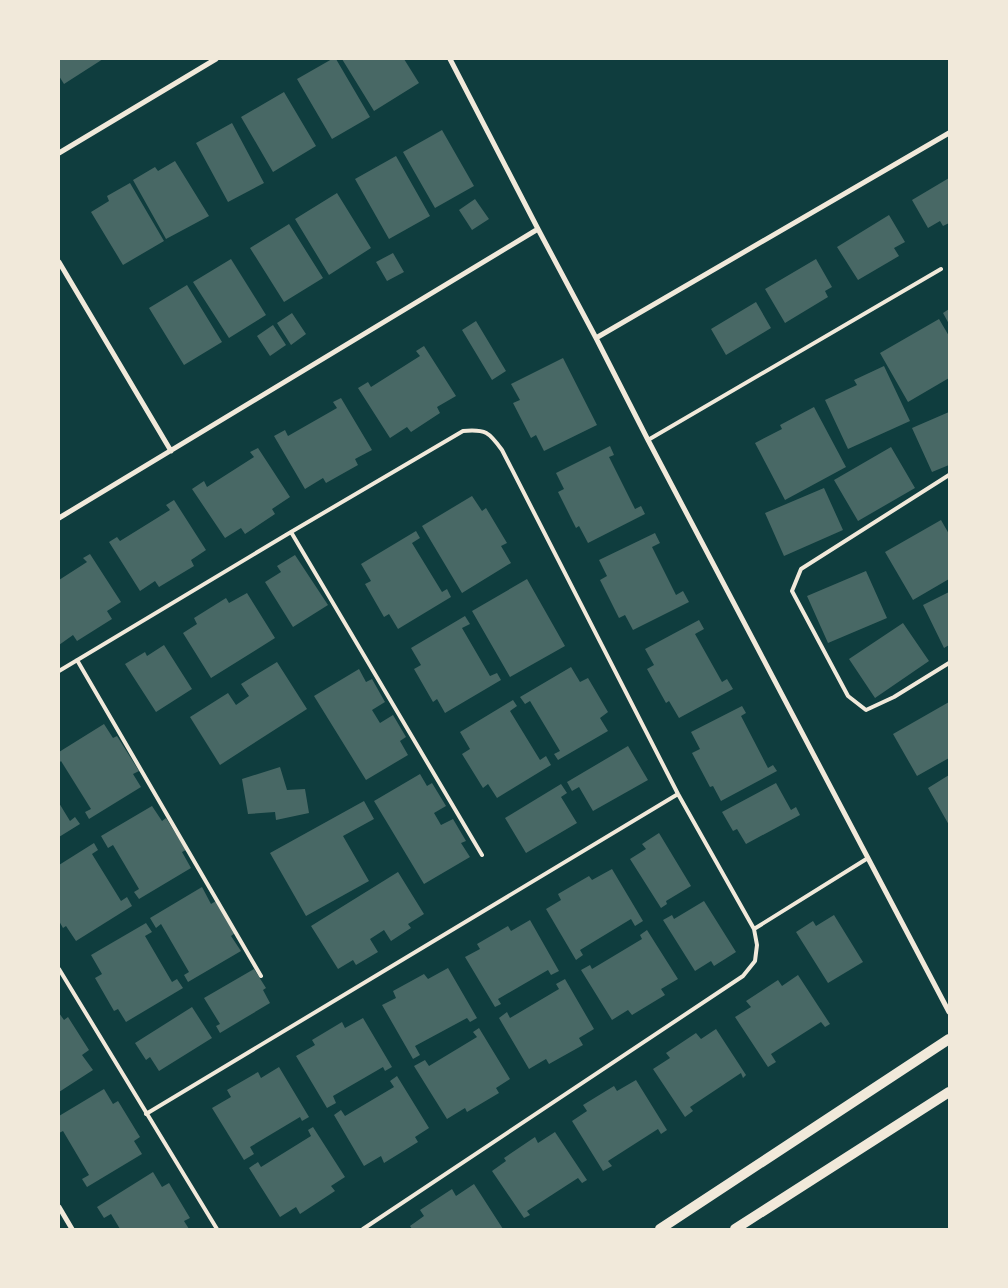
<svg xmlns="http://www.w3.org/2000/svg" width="1008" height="1288" viewBox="0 0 1008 1288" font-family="Montserrat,sans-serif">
  <rect width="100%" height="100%" fill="#0f3d3e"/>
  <path fill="#486865" d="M59 59H103L64 84 59 76Z
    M332 59H336L370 117 332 139 297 79Z
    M342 59H404L419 83 374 111Z
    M284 92 316 146 273 172 241 117Z
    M232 123 264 183 228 202 196 143Z
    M442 130 474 186 435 208 403 152Z
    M396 156 430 216 389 239 355 179Z
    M175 161 209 216 166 239 133 180 155 167 158 171Z
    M949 178V223L943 226 940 221 928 228 912 200Z
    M130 183 164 241 123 265 91 212 109 201 107 196Z
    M337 193 371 248 329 275 295 219Z
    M475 199 489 219 472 230 459 210Z
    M889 215 905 242 894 248 899 256 858 280 837 247Z
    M289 224 323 278 284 302 250 248Z
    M393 253 404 272 387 281 376 262Z
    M231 259 266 315 229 338 193 282Z
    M816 259 832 287 825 291 828 297 785 323 765 289Z
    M187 285 222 342 184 365 149 308Z
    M756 302 771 328 726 355 711 329Z
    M949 309V324L943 313Z
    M292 313 306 334 291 345 277 323Z
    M939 319 949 336V378L908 402 880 353Z
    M476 321 506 371 492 380 462 330Z
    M273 325 286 345 270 356 257 336Z
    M424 346 456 396 437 407 440 413 411 432 407 427 390 438 358 388 368 382 371 387 420 356 416 351Z
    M563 358 597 425 544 451 536 435 531 438 513 403 520 400 511 384Z
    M884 366 910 421 848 449 825 400 857 385 854 380Z
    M341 398 372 450 355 459 358 465 326 483 323 478 305 489 274 436 285 430 288 436 337 408 333 402Z
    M814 407 846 467 785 500 755 443 782 429 780 425Z
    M949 412V465L932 472 912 428Z
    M610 446 614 455 609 457 635 509 641 506 645 514 588 543 579 526 576 528 558 492 564 489 556 473Z
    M891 447 915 488 858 521 834 480Z
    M258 448 290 497 272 509 275 514 245 534 241 528 225 538 192 489 204 481 207 487 254 457 250 452Z
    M824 488 843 530 784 556 765 513Z
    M472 496 482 511 486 508 507 543 501 546 511 563 462 593 422 526Z
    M174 500 206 550 191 560 194 566 159 587 155 581 140 591 109 542 117 537 120 541 170 510 166 505Z
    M941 520 949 534V579L913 600 885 552Z
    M416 531 420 538 412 543 442 592 447 589 451 597 398 629 389 614 384 617 365 584 371 581 361 564Z
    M655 533 660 543 652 547 676 595 683 591 689 602 633 630 625 615 619 618 600 580 607 576 599 560Z
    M90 554 121 602 107 611 112 619 77 641 73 635 59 645V580L87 562 83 558Z
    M295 555 328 605 293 627 265 582 281 572 277 566Z
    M866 571 887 618 828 643 807 596Z
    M527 579 565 646 510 677 472 611Z
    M949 592V645L944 648 923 605Z
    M247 593 275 638 211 678 183 633 197 624 194 618 226 598 229 603Z
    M465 616 470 624 462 628 490 676 497 673 501 680 445 713 437 699 433 702 414 669 421 665 411 648Z
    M699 620 704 629 695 634 722 682 727 679 733 689 679 718 669 701 666 703 647 669 654 665 645 649Z
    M903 623 929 661 875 698 849 659Z
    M164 645 192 689 156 712 125 664 145 652 147 656Z
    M277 662 307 709 220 765 190 717 228 693 236 705 249 696 241 684Z
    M571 667 580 682 588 678 608 712 600 718 608 731 558 760 554 754 560 751 530 701 525 704 520 697Z
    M359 669 366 682 372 679 385 702 372 710 380 723 393 715 406 737 400 741 408 755 366 780 314 696Z
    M513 700 517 706 510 711 540 760 546 756 551 765 497 798 488 784 483 788 462 754 470 749 460 732Z
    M949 702V758L917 776 893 734Z
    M742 706 746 713 741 716 768 768 773 765 777 771 721 801 713 786 710 787 692 753 700 749 691 732Z
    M104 724 113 738 117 736 139 771 133 774 141 787 89 819 85 812 91 809 61 761 59 763V752Z
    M628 746 648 780 593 811 579 787 572 791 567 782Z
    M280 767 287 790 305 789 309 813 276 820 275 812 248 814 242 779Z
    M420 774 427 786 432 783 446 806 434 813 441 825 453 819 466 841 461 843 470 857 424 884 374 801Z
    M949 775V825L928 788Z
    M776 783 791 810 796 807 800 815 746 844 737 829 733 831 722 812Z
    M561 784 567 793 561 797 577 823 526 853 505 818Z
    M364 801 374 819 343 836 369 881 306 916 270 853Z
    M59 803 70 821 75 817 80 824 59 837Z
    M152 806 162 821 166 818 186 850 182 852 191 868 139 899 134 892 139 889 113 845 108 848 101 836Z
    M659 833 691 886 666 901 667 904 661 908 630 859 646 849 642 844Z
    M94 843 98 850 92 854 121 901 127 897 132 906 76 941 66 926 63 928 59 921V865Z
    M612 869 643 921 635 926 631 919 580 950 583 955 576 960 546 909 561 900 558 894 589 876 592 880Z
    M398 872 424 914 408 924 411 928 391 941 384 930 370 939 378 952 356 965 353 960 338 969 311 926Z
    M202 887 211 904 216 901 235 933 231 936 241 951 188 982 184 975 189 972 161 924 156 928 150 918Z
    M704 901 736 952 714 966 711 961 695 971 663 920 672 915 674 919Z
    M834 915 863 962 828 983 796 932 813 921 816 926Z
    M530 920 559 971 551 975 548 970 498 999 501 1004 495 1007 465 957 480 949 477 944 508 926 511 931Z
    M146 923 152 932 145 936 172 982 177 979 183 988 126 1022 118 1009 114 1011 95 978 102 974 91 955Z
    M647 930 678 979 661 989 665 995 632 1015 628 1010 612 1020 581 970 590 965 592 969 642 939 640 935Z
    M448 968 477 1018 470 1022 467 1018 415 1046 420 1055 413 1059 382 1005 396 998 393 991 424 974 428 979Z
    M254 969 266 988 263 990 270 1003 220 1033 216 1026 220 1024 204 998Z
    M798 975 830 1024 825 1027 821 1022 771 1054 776 1062 768 1067 735 1017 751 1007 746 1001 778 980 782 986Z
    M565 979 594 1029 579 1038 583 1045 549 1064 546 1059 529 1069 499 1018 507 1012 510 1018 559 989 556 984Z
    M192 1007 212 1038 159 1071 150 1057 146 1060 135 1043Z
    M59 1013 64 1020 68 1017 89 1050 82 1055 93 1070 59 1092Z
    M363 1018 392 1067 385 1071 383 1067 333 1096 336 1103 327 1108 296 1056 315 1045 312 1040 342 1022 345 1028Z
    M479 1028 510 1079 496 1088 499 1093 467 1112 465 1108 447 1119 414 1066 425 1060 429 1066 477 1037 473 1032Z
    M716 1029 746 1075 743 1078 741 1073 690 1107 693 1111 685 1117 653 1069 670 1058 666 1053 696 1033 701 1039Z
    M279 1067 309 1117 302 1121 300 1117 250 1147 254 1154 244 1160 212 1108 231 1097 227 1090 258 1072 261 1078Z
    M397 1076 429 1128 415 1137 418 1142 384 1163 381 1156 364 1166 334 1115 341 1110 345 1116 394 1087 390 1081Z
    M636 1080 667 1130 661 1134 658 1129 608 1161 612 1166 603 1171 572 1121 587 1111 583 1105 614 1086 617 1091Z
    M104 1089 113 1104 118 1101 140 1137 134 1141 142 1154 87 1187 82 1179 89 1175 63 1131 59 1133V1116Z
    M313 1127 345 1177 331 1186 335 1191 300 1214 296 1207 280 1217 249 1168 258 1162 261 1167 311 1136 308 1130Z
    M555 1132 587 1180 582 1183 578 1178 527 1211 530 1215 524 1218 492 1171 506 1161 504 1158 535 1137 538 1143Z
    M153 1172 162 1187 169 1183 190 1218 184 1221 189 1229H120L111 1214 104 1218 97 1207Z
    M474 1184 503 1229H412L410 1226 424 1216 420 1210 452 1189 456 1196Z"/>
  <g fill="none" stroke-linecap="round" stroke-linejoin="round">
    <path stroke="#f1e9da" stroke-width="4" d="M648 440 941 269
      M949 475 801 569 792 591 848 696 866 710 894 697 949 663
      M291 532 482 855
      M77 660 261 976
      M59 671 291 532 463 431C486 429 489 432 502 450L678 794 754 929 757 945 755 961 743 976 363 1229
      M754 929 868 858
      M59 969 217 1229
      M146 1114 678 794"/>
    <path stroke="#f1e9da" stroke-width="5" d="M450 59 538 229 596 338 648 440 949 1012
      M59 153 216 59
      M59 262 171 451
      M596 338 949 133
      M59 518 538 229
      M59 1207 72 1229"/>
    <path stroke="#f1e9da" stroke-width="10" d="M660 1229 949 1039
      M735 1229 949 1092"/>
  </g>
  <rect width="1008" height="1288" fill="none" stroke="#f1e9da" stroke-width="120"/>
</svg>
